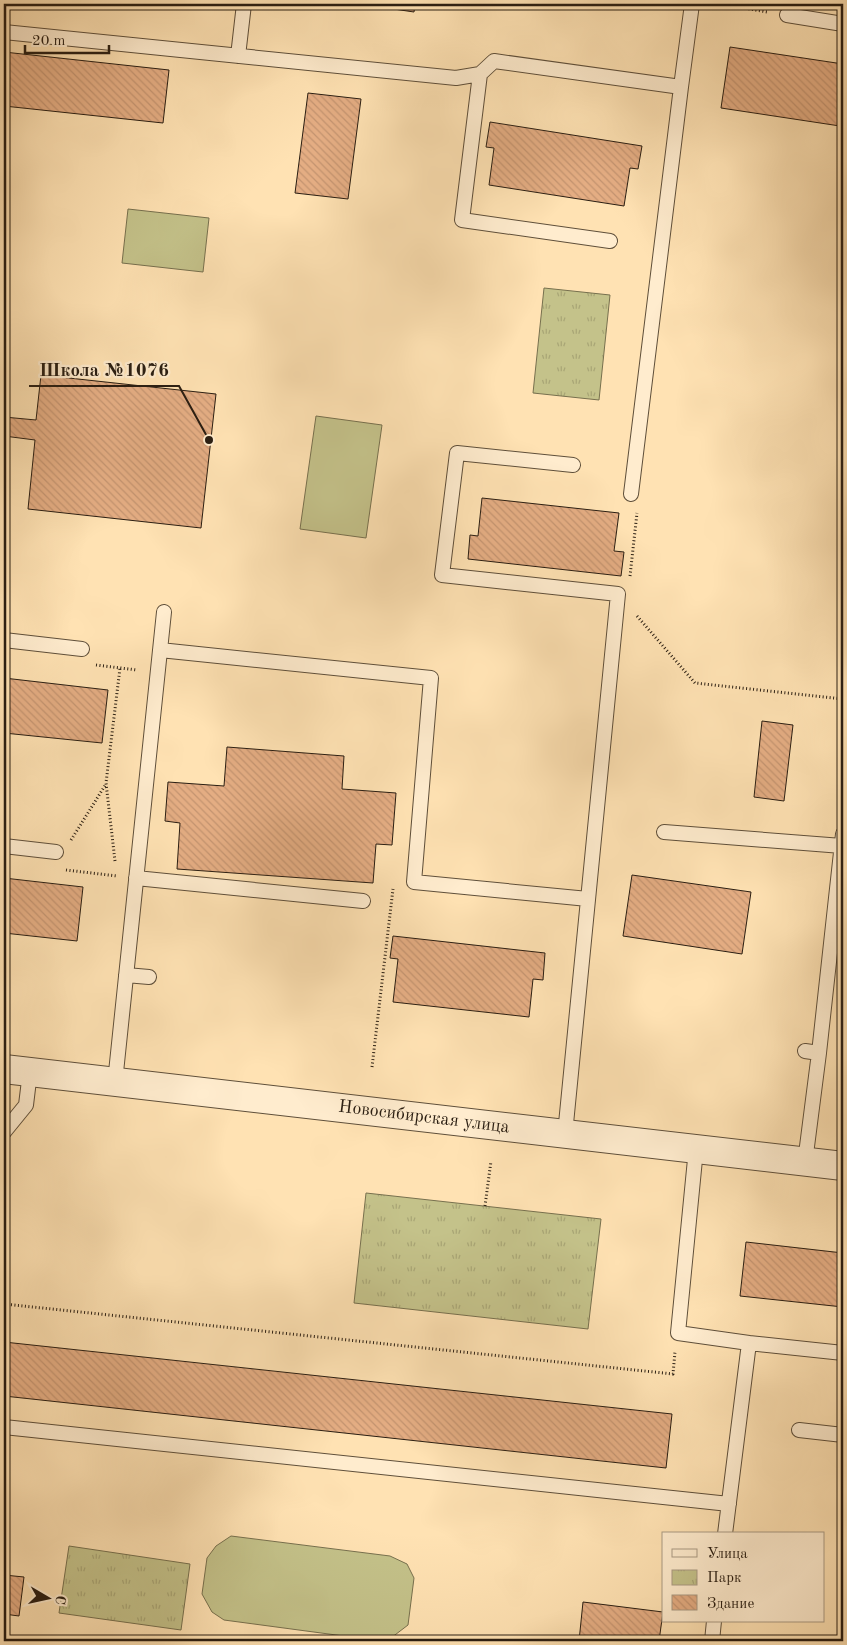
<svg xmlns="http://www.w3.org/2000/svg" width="847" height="1645" viewBox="0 0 847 1645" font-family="'Old Standard TT',serif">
  <defs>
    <pattern id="park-tufts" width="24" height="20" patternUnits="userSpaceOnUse" patternTransform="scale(1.25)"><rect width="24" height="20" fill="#c4c28a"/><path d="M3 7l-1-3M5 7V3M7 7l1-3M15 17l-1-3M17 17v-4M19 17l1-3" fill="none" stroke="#a9a676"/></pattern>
    <pattern id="building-back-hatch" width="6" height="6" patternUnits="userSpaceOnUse" patternTransform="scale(1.25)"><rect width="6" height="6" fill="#e4ad83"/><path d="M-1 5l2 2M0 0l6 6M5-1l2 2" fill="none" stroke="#c49470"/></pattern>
  </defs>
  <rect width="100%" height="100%" fill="#ffe2b3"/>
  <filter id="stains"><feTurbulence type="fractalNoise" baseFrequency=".004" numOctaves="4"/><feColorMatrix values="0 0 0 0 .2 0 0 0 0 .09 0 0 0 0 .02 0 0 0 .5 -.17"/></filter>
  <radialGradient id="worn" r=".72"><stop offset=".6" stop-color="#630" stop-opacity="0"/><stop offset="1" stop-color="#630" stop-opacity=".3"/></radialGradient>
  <path fill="url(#park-tufts)" stroke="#77704e" d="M544 288 610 295 599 400 533 393Z
    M366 1193 601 1219 588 1329 354 1303Z
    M69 1546 190 1564 181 1630 59 1613Z"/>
  <path fill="#c4c28a" stroke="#77704e" d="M128 209 209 218 203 272 122 263Z
    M316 416 382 425 366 538 300 529Z
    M231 1536 390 1556 407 1564 414 1578 408 1625 387 1641H381L224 1620 212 1612 202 1594 207 1558 216 1546Z"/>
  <path fill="url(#building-back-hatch)" stroke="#2a1e12" d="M360 4H415L414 12Z
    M730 47 843 64V103L840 126 721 108Z
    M4 52 169 70 163 123 4 106Z
    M308 93 361 99 348 199 295 193Z
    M490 122 642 146 638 169 630 168 624 206 489 185 494 148 486 147Z
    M41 375 216 394 201 528 28 509 35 440 4 436V417L36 420Z
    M482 498 619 513 614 551 624 552 621 576 468 559 470 535 478 536Z
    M4 678 108 690 102 743 4 733Z
    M762 721 793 725 784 801 754 797Z
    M227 747 344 756 342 789 396 793 392 845 376 844 373 883 177 869 180 823 165 821 168 782 224 786Z
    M632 875 751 892 742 954 623 936Z
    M4 878 83 887 77 941 4 933Z
    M393 936 545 953 543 980 533 979 529 1017 393 1002 398 959 390 958Z
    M746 1242 843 1253V1307L740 1296Z
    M4 1342 672 1414 666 1468 4 1396Z
    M4 1575 24 1577 19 1616 4 1614Z
    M583 1602 663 1612 659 1641H579Z"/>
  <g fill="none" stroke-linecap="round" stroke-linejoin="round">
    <defs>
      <path id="service" d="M787 15 843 24
        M4 32 456 78 480 74
        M238 56 244 4
        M610 241 462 220 480 74 494 61 681 87 692 4
        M631 494 681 87
        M4 640 82 649
        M160 650 431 678 414 882 588 899
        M664 832 842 846
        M4 846 56 852
        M136 878 363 901
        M126 975 149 977
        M819 1053 843 834
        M115 1082 164 612
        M4 1132 26 1105 30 1072
        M565 1134 618 594 442 575 457 453 573 465
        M696 1149 678 1333 749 1343 725 1534
        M805 1162 819 1053 805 1051
        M749 1343 843 1353
        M4 1427 729 1504
        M799 1430 843 1435
        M712 1641 714 1621"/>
      <path id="minor" d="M4 1069 843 1166"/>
    </defs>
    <use href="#service" stroke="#5f4f3a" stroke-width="16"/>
    <use href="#minor" stroke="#5f4f3a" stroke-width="30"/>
    <path stroke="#2a1e12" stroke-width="3" stroke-dasharray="1 2.5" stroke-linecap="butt" d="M721 4 767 12
      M630 576 637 513
      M637 616 695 683 843 699
      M96 665 137 670
      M71 840 106 784
      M115 861 106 783 120 668
      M66 870 117 876
      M372 1067 393 889
      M485 1206 491 1161
      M4 1304 673 1374 675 1352"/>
    <use href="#service" stroke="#ffecce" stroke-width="14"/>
    <use href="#minor" stroke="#ffecce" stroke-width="28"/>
  </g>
  <g text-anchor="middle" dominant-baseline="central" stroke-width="4.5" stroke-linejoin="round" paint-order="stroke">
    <g font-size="18" fill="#2a1e12" stroke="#ffecce">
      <text transform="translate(424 1117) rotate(7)">Новосибирская улица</text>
    </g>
  </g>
  <path fill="none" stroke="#2a1e12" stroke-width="2" d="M209 440L179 386H29"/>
  <circle fill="#2a1e12" stroke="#ffecce" stroke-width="2" cx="209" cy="440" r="5"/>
  <g font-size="19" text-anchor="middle" font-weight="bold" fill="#2a1e12" stroke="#ffecce" stroke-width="4.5" stroke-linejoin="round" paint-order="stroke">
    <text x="104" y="376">Школа №1076</text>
  </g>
  <rect width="847" height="1645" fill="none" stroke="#ffe2b3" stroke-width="20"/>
  <rect x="5" y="5" width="837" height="1635" fill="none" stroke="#2a1e12" stroke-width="2.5"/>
  <rect x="10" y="10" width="827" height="1625" fill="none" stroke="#2a1e12"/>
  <rect x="662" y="1532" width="162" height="90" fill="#ffecce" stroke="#aa9a83"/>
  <rect x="672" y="1549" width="25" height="8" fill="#ffecce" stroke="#aa9a83"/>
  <text x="707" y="1558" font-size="15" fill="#2a1e12">Улица</text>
  <rect x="672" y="1570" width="25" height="15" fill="url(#park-tufts)" stroke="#aa9a83"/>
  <text x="707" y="1582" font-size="15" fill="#2a1e12">Парк</text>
  <rect x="672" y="1595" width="25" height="15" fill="url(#building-back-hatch)" stroke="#aa9a83"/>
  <text x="707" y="1608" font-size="15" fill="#2a1e12">Здание</text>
  <g transform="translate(48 1598) rotate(99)" stroke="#ffecce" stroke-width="4" paint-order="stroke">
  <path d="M0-4L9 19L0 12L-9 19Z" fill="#2a1e12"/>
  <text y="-8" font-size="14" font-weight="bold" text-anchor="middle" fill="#2a1e12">С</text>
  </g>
  <path d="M25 45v8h84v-8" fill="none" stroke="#2a1e12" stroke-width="2.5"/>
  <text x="32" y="45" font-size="15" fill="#2a1e12" stroke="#ffecce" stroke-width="4" paint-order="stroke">20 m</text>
  <rect width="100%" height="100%" filter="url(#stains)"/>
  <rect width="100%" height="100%" fill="url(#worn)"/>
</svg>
